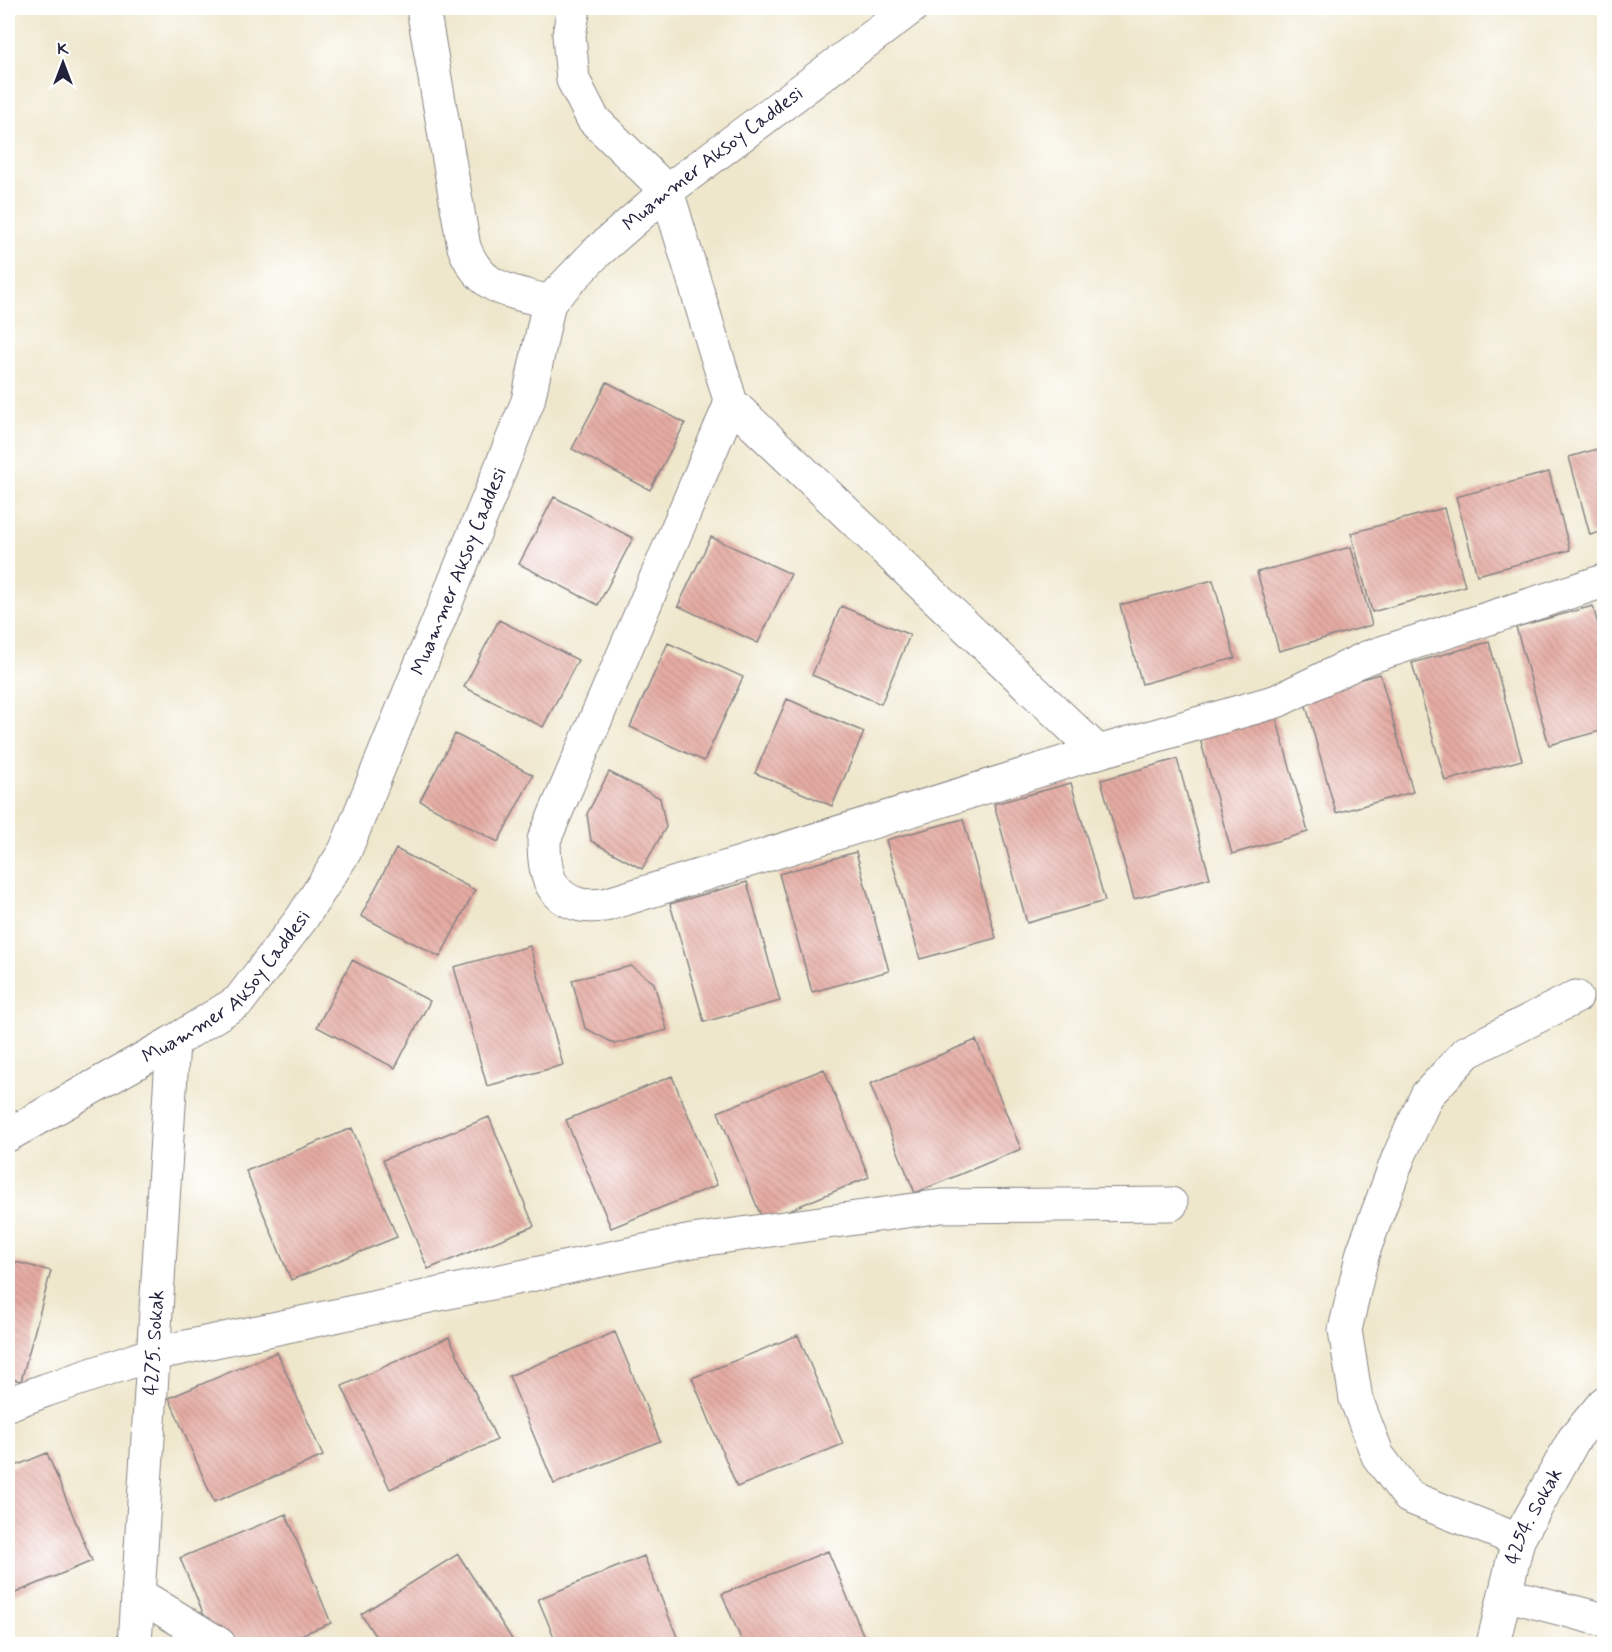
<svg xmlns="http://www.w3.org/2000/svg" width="1612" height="1652" viewBox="0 0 1612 1652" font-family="Mynerve,sans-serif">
  <defs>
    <pattern id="building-back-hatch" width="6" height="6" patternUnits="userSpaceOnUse" patternTransform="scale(1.5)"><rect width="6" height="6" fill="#e4aba2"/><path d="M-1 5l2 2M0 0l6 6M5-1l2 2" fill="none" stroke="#c3938c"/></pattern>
  </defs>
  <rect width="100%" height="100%" fill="#fff"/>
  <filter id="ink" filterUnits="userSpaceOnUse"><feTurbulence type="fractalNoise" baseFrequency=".0167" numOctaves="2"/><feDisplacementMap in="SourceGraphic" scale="12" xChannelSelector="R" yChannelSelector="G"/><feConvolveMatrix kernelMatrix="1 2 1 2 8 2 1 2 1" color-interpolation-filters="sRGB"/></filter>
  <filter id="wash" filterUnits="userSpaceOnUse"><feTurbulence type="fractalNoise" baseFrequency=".008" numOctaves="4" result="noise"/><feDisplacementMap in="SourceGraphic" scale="24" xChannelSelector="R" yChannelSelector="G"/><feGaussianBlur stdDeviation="1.35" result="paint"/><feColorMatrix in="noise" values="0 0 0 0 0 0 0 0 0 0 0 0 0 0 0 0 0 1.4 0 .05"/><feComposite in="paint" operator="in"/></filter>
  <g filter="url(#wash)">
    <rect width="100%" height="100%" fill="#efe7cc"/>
    <g id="blocks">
      <path fill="url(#building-back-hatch)" d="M607 382 685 423 650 490 572 449Z
        M1604 447V531L1590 535 1569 457Z
        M1549 472 1570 550 1477 575 1456 497Z
        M554 497 633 538 598 605 519 564Z
        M1444 508 1465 586 1372 612 1351 533Z
        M711 537 791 574 758 643 678 606Z
        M1351 547 1372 625 1279 651 1257 572Z
        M1213 580 1235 658 1142 684 1120 605Z
        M841 606 910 635 881 704 812 675Z
        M1593 606 1604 648V730L1549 745 1516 627Z
        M499 620 578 660 543 727 464 687Z
        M1489 642 1522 760 1445 781 1412 663Z
        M668 643 743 677 704 761 630 727Z
        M1380 674 1413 792 1336 813 1303 695Z
        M787 699 864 732 832 806 755 773Z
        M1275 714 1308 832 1232 854 1199 735Z
        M455 734 533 775 498 842 420 801Z
        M1177 759 1210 878 1134 899 1101 780Z
        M609 772 660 798 666 827 642 869 591 841 587 814Z
        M1071 783 1105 901 1027 923 994 804Z
        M963 819 996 938 920 959 886 840Z
        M396 849 475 890 440 957 361 916Z
        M856 852 889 971 812 992 779 874Z
        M747 882 780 1001 704 1022 670 904Z
        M530 946 563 1065 487 1086 454 967Z
        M352 960 430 1001 395 1068 317 1027Z
        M631 966 654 983 667 1030 615 1044 585 1028 572 980Z
        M976 1040 1021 1149 915 1193 870 1084Z
        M824 1069 869 1177 763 1221 718 1112Z
        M672 1076 717 1185 611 1228 566 1120Z
        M489 1117 534 1226 428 1269 383 1160Z
        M352 1128 397 1237 291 1280 246 1171Z
        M8 1260 51 1271 21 1381 8 1378Z
        M615 1332 660 1441 554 1484 509 1376Z
        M798 1335 843 1444 737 1487 692 1378Z
        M449 1337 497 1440 390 1489 342 1386Z
        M277 1352 323 1456 214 1502 169 1398Z
        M47 1453 92 1561 8 1596V1469Z
        M286 1514 331 1623 278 1644H216L180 1558Z
        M828 1551 867 1644H743L722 1594Z
        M458 1554 515 1644H380L361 1614Z
        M644 1556 680 1644H557L538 1599Z"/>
    </g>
  </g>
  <g filter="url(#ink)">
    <use href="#blocks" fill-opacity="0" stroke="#888484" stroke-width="1.5"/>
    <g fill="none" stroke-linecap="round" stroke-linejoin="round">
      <defs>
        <g id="minor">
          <path d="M423 8 464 247C481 291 508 290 549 302"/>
          <path d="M574 8 569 35 573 80 593 119 667 191 731 403 544 840C544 869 547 897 581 905 588 907 597 905 605 905L1098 752 1277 701 1366 658 1604 581"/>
          <path d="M731 403 1098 752"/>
          <path id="s1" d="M8 1135 173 1042 239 1001 302 918 345 851 528 401 549 302 595 254 667 191 911 8"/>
          <path d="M8 1404 46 1390 153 1354 692 1241 942 1206 1171 1204"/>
          <path d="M1518 1540 1409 1497 1378 1456 1356 1399 1345 1330 1363 1252 1399 1156 1427 1095 1467 1052 1576 997"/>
          <path d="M138 1594 219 1644"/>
          <path d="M1505 1594 1604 1620"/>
          <path id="s2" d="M135 1644 173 1042"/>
          <path id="s3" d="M1493 1644 1518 1540 1574 1439 1604 1403"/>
        </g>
      </defs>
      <use href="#minor" stroke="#888484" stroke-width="35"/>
      <use href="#minor" stroke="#fff" stroke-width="33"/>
    </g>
  </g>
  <g text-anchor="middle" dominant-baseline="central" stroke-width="6" stroke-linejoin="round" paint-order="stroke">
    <g font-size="20" fill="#22223b" stroke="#fff">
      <text stroke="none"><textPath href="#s1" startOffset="1256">Muammer Aksoy Caddesi</textPath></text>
      <text stroke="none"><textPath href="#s1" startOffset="753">Muammer Aksoy Caddesi</textPath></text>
      <text stroke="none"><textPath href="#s1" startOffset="267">Muammer Aksoy Caddesi</textPath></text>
      <text stroke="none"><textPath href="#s2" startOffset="302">4275. Sokak</textPath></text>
      <text stroke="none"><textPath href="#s3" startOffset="135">4254. Sokak</textPath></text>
    </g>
  </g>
  <rect width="1612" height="1652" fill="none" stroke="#fff" stroke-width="30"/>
  <g transform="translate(63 63)" stroke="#ffffff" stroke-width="4.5" paint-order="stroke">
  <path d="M0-4.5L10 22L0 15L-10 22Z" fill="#22223b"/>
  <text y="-9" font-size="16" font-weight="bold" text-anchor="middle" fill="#22223b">K</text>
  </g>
</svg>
